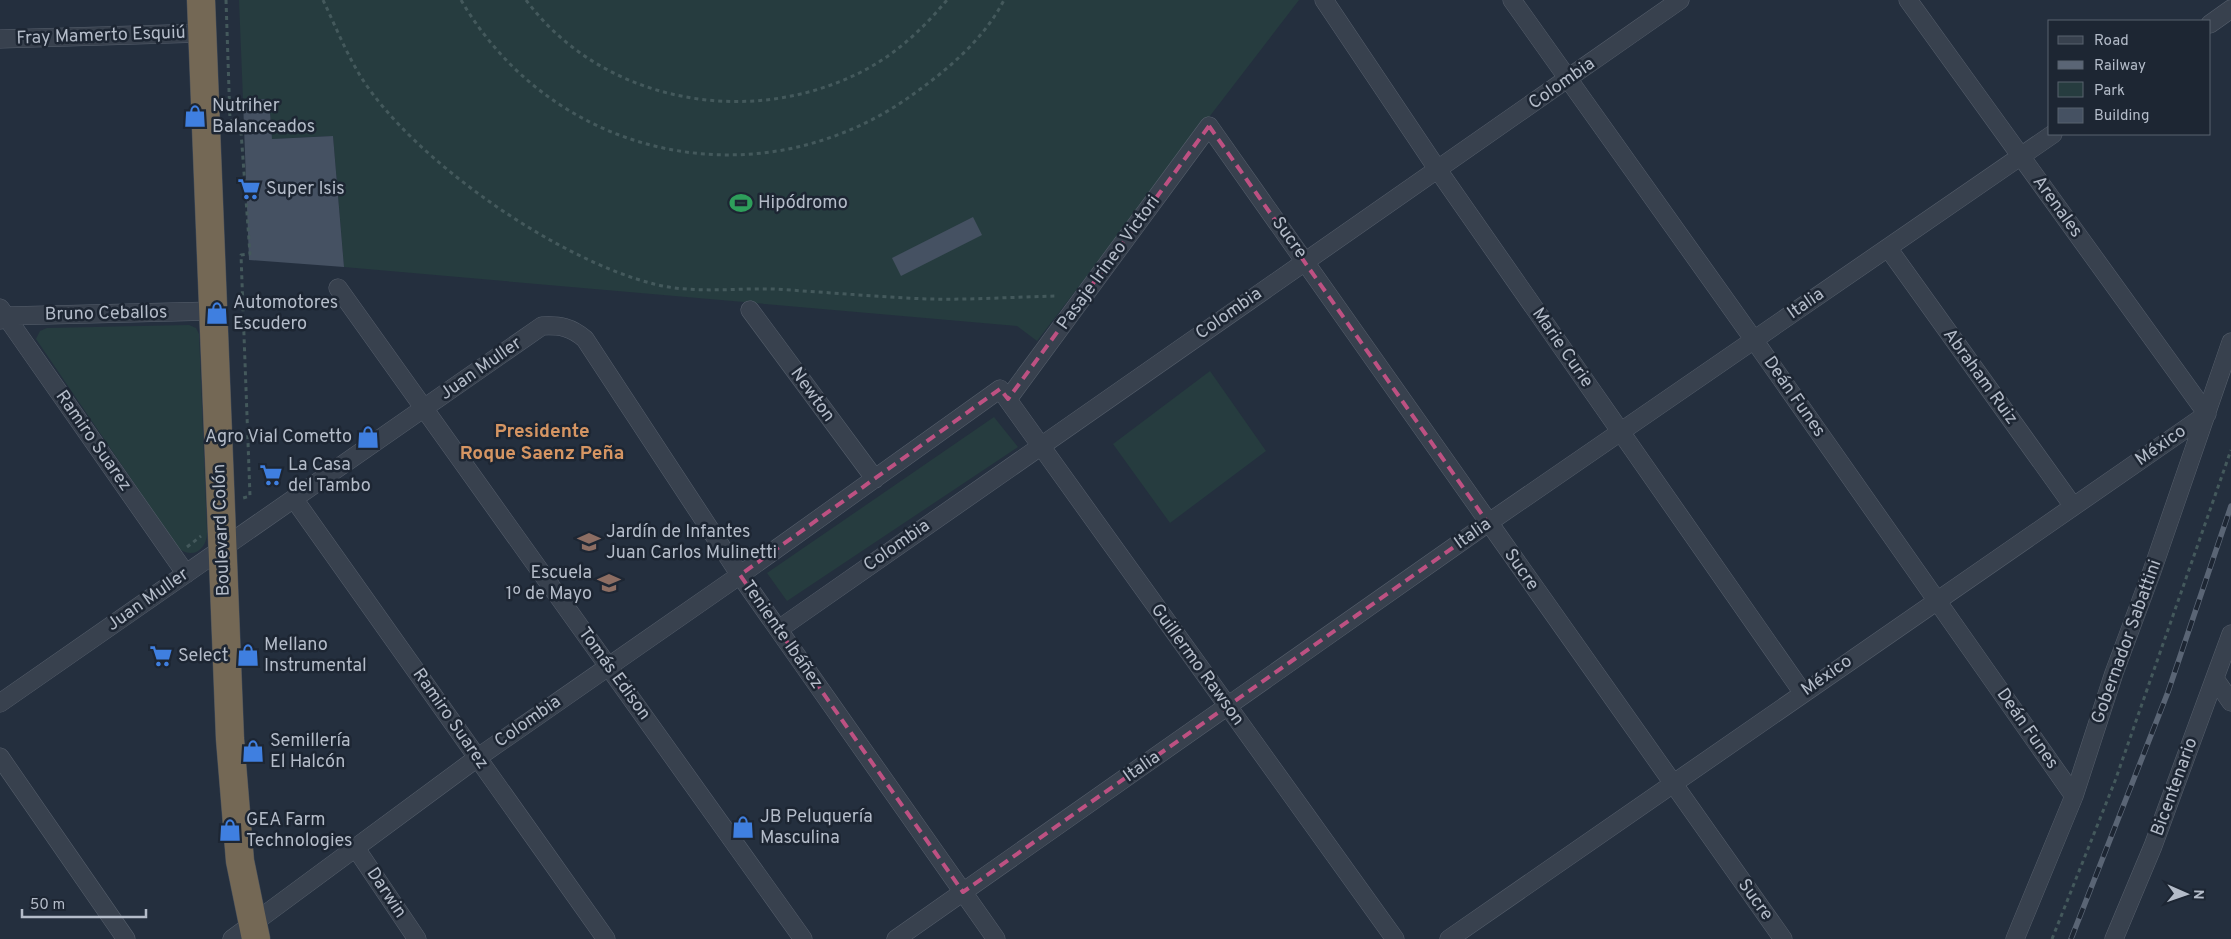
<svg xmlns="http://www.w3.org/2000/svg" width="2231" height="939" viewBox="0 0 2231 939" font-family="Overpass,sans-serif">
  <rect width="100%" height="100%" fill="#242f3e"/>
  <path fill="#263c3f" d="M239 0H1299L1037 341 1017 326 344 267 333 136 272 139 269 99 243 100Z
    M189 325 196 328 199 334 207 531C208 547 195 560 179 549L36 339 40 331 47 328Z
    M1210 371 1266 451 1170 523 1113 444Z
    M994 417 1018 447 787 601 767 573Z"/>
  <path fill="#455162" d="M269 99 272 139 333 136 344 267 249 260 243 100Z
    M973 217 982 235 901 276 892 258Z"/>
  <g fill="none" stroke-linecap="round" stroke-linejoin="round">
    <defs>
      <path id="street" d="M1324 0 1438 170 1803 693
        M1512 0 1754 340 2074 796
        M2210 24 2231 9
        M0 39 202 33
        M1888 248 2073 506
        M338 288 803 939
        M0 308 186 574
        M750 310 875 479
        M0 320 6 316 213 311
        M1008 399 1209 126 1783 939
        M294 499 606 939
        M779 629 1680 0
        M2215 679 2231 702
        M0 703 542 326C560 325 571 327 585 339L740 575 996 939
        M0 757 126 939
        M355 847 417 939
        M232 939 477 758 740 575 1000 389 1395 939
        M896 939 1488 523 2053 134
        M1449 939 2207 414 1908 0
        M2015 939 2074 796 2114 673 2152 571 2231 342
        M2114 939 2153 846 2231 634"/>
      <path id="highway" d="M201 0 230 739 240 861 256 939"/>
    </defs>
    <use href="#street" stroke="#565f6c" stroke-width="19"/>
    <use href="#highway" stroke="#434c59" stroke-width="29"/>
    <path stroke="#44595c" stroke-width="3" stroke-dasharray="4 4" stroke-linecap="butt" d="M226 0 230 120 241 132 250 254 241 255 250 496 243 498
      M323 0C335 25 346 53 361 77 414 161 558 260 654 284 693 294 734 288 773 289 825 292 876 297 928 299 970 300 1014 297 1056 296
      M461 0C557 164 768 204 919 90 952 66 985 37 1004 0
      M526 0C602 102 746 128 857 74 893 57 922 30 947 0
      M187 547 201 536
      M2052 939 2115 781 2231 450"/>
    <use href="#street" stroke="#38414e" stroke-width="18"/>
    <use href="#highway" stroke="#746855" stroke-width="28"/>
    <defs>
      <path id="rail" d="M2071 939 2168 692 2231 506"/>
    </defs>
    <use href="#rail" stroke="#5a6575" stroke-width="5.5"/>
    <use href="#rail" stroke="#1d2633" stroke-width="4" stroke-dasharray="11" stroke-linecap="butt"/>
  </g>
  <path fill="none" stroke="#bd5182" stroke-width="4" stroke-dasharray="10 6" stroke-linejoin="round" d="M1209 126 1488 523 963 892 740 575 1000 389 1008 399Z"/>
  <defs>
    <symbol id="shop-bare" viewBox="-9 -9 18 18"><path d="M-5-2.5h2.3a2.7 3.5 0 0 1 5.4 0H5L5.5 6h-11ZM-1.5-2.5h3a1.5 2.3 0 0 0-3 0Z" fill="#3f7fe0" stroke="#1d2633" stroke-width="2.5" paint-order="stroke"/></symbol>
    <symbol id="supermarket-bare" viewBox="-9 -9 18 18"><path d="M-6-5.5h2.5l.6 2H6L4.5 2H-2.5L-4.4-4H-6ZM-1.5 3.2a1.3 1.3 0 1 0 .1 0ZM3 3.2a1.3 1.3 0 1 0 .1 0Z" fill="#3f7fe0" stroke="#1d2633" stroke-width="2.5" paint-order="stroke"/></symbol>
    <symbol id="stadium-bare" viewBox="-9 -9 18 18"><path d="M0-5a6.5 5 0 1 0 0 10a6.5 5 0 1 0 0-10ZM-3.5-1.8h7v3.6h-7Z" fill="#2e9e5b" stroke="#1d2633" stroke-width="2.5" paint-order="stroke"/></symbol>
    <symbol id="school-bare" viewBox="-9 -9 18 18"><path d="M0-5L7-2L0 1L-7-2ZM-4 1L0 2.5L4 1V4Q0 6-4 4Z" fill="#8d6e63" stroke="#1d2633" stroke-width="2.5" paint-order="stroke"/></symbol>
  </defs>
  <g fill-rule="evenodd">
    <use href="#shop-bare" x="179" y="100" width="32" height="32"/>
    <use href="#supermarket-bare" x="233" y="173" width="32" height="32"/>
    <use href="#stadium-bare" x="725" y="187" width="32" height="32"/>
    <use href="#shop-bare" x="201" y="297" width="32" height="32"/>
    <use href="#shop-bare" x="352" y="421" width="32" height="32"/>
    <use href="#supermarket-bare" x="255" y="459" width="32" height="32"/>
    <use href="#school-bare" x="573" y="526" width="32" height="32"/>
    <use href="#school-bare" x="593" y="567" width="32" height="32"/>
    <use href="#shop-bare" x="232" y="639" width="32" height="32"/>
    <use href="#supermarket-bare" x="145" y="640" width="32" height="32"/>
    <use href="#shop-bare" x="237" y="735" width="32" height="32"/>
    <use href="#shop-bare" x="727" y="811" width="32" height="32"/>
    <use href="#shop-bare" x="214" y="814" width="32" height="32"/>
  </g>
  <g text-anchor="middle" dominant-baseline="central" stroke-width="5" stroke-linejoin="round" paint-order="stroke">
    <g font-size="18" fill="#b4bcc9" stroke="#1d2633">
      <text transform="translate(101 36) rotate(-2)">Fray Mamerto Esquiú</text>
      <text transform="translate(1562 84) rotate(-35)">Colombia</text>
      <text transform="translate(2057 207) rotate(54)">Arenales</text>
      <text transform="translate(1289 238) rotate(54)">Sucre</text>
      <text transform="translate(1109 263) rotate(-54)">Pasaje Irineo Victori</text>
      <text transform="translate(1806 304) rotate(-35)">Italia</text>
      <text transform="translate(106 314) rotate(-1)">Bruno Ceballos</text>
      <text transform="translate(1229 314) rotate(-35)">Colombia</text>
      <text transform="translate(1562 348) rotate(55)">Marie Curie</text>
      <text transform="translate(481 369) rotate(-35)">Juan Muller</text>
      <text transform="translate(1980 377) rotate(54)">Abraham Ruiz</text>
      <text transform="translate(812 395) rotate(54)">Newton</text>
      <text transform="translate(1794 397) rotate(55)">Deán Funes</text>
      <text transform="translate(93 441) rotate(55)">Ramiro Suarez</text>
      <text transform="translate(2161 446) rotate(-35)">México</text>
      <text transform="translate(222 530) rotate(-92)">Boulevard Colón</text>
      <text transform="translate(1473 534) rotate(-35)">Italia</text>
      <text transform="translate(897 546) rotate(-35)">Colombia</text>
      <text transform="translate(1521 570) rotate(55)">Sucre</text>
      <text transform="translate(148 600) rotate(-35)">Juan Muller</text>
      <text transform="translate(782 635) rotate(55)">Teniente Ibáñez</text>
      <text transform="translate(2127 642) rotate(-70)">Gobernador Sabattini</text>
      <text transform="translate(1197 665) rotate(54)">Guillermo Rawson</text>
      <text transform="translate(614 674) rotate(54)">Tomás Edison</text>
      <text transform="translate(1827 676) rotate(-35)">México</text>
      <text transform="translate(450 719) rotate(55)">Ramiro Suarez</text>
      <text transform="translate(528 722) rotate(-35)">Colombia</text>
      <text transform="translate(2027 729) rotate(55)">Deán Funes</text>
      <text transform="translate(1142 767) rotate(-35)">Italia</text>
      <text transform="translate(2175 787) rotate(-70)">Bicentenario</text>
      <text transform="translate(386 893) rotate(56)">Darwin</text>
      <text transform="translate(1755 900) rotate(54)">Sucre</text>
    </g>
    <g font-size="18" fill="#b4bcc9" stroke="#1d2633" text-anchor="start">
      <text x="212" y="106">Nutriher<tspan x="212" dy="21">Balanceados</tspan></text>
      <text x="266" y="189">Super Isis</text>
      <text x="758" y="203">Hipódromo</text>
      <text x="233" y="303">Automotores<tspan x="233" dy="21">Escudero</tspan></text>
      <text x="352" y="437" text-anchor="end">Agro Vial Cometto</text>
      <text x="288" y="465">La Casa<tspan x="288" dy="21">del Tambo</tspan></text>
      <text x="606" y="532">Jardín de Infantes<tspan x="606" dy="21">Juan Carlos Mulinetti</tspan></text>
      <text x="592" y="573" text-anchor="end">Escuela<tspan x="592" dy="21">1º de Mayo</tspan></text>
      <text x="264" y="645">Mellano<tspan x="264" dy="21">Instrumental</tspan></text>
      <text x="178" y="656">Select</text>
      <text x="270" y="741">Semillería<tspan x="270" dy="21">El Halcón</tspan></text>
      <text x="760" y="817">JB Peluquería<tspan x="760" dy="21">Masculina</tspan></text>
      <text x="246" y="820">GEA Farm<tspan x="246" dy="21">Technologies</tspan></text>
    </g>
    <g font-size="19" font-weight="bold" fill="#d59563" stroke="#1d2633">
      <text x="542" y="432">Presidente<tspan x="542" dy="22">Roque Saenz Peña</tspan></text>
    </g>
  </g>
  <rect x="2048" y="20" width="162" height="115" fill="#1d2633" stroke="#59626f"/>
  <rect x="2058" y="36" width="25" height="8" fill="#38414e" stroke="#59626f"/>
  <text x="2094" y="45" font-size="15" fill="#b4bcc9">Road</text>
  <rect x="2058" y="61" width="25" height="8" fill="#5a6575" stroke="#59626f"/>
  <text x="2094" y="70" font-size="15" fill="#b4bcc9">Railway</text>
  <rect x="2058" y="82" width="25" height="15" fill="#263c3f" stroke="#59626f"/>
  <text x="2094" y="95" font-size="15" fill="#b4bcc9">Park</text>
  <rect x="2058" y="108" width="25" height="15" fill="#455162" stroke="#59626f"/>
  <text x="2094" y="120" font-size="15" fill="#b4bcc9">Building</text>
  <g transform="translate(2186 894) rotate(92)" stroke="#1d2633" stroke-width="4" paint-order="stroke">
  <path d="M0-4L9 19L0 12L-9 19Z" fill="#b4bcc9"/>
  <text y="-8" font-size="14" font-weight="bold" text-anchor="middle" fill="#b4bcc9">N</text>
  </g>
  <path d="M22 909v8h124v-8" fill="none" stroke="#b4bcc9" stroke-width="2.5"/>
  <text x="30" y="909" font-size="15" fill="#b4bcc9" stroke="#1d2633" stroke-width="4" paint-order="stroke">50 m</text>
</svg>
